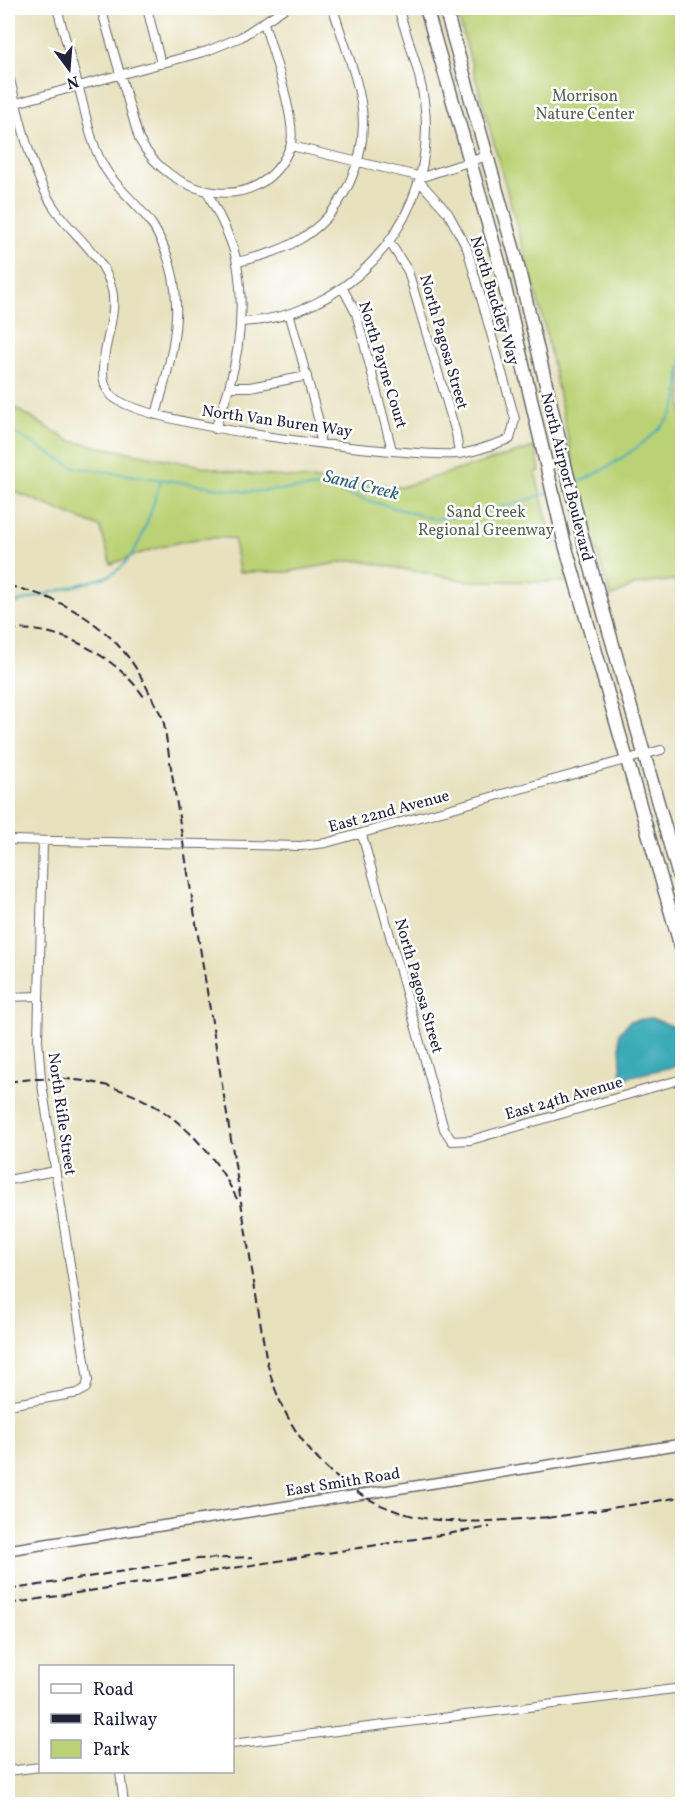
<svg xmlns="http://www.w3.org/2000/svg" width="690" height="1812" viewBox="0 0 690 1812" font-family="Vollkorn,serif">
  <rect width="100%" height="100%" fill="#fff"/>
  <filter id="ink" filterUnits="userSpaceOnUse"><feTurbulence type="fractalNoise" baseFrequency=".0167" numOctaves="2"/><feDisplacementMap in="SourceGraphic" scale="12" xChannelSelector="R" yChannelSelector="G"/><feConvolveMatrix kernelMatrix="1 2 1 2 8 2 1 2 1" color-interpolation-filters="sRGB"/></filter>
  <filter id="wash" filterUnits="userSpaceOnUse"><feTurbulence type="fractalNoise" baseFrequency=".008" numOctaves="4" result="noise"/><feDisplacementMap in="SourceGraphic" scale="24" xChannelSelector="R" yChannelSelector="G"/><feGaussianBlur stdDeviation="1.35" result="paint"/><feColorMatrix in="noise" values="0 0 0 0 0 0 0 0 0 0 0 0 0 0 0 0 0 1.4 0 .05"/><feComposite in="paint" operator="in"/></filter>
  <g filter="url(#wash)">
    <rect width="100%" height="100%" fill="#e7e1be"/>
    <path fill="#bbd175" stroke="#6e7a58" stroke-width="1.5" d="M456 8H682V579L635 585 611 597 581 500 544 323Z
      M8 404 70 441 239 473 401 487 535 447 540 471 535 472 552 539 554 542 557 541 569 582 467 581 355 560 287 572H239L234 539C194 533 149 550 111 564L100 527 8 489Z"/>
    <path fill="#3aaab7" stroke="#2e6679" stroke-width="1.5" d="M651 1018 682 1030V1065L622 1078 619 1033 630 1021Z"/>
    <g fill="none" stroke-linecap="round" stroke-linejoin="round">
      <path stroke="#3aaab7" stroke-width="2" d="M8 434 18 435 73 467 248 492 322 487 433 519 464 516 516 504 548 493
        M573 484C600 475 656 438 672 414 682 399 677 379 682 363
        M8 605 106 577C140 563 150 512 161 480"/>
    </g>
  </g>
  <g filter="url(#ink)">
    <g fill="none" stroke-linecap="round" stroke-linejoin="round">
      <defs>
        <path id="minor" d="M57 8C65 37 73 66 81 96 87 120 92 148 106 170 118 190 140 205 153 226 192 290 174 348 156 415
          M101 8 139 139C169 197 260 220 290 147 299 126 271 47 264 23
          M147 8 161 64
          M8 72C19 114 31 174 55 209 74 237 104 255 112 290 120 321 89 372 111 395 140 427 407 457 457 454 474 453 494 444 510 439L515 419 467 248 448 213 420 182
          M16 103 207 51 241 37 285 8
          M291 146 422 177 487 156
          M207 191C218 214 232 238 237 263 247 321 236 375 215 429
          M389 241 408 271 456 433 459 454
          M237 262C258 257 278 252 297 241 342 216 368 160 362 109 358 77 342 39 333 8
          M343 289 356 313 392 450
          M290 316 320 425V442
          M242 322C344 317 427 230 426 127 426 86 410 46 398 8
          M231 387H250L307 376
          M362 835 444 1129 452 1141 471 1140 682 1079
          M8 840 301 846 326 843 661 750
          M8 997 39 996
          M8 1180 55 1171
          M8 1405 78 1393 86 1388 88 1380 41 1078 38 1040 43 841
          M232 1744 682 1688
          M8 1771 40 1767
          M120 1772 124 1804"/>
        <path id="tertiary" d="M8 1550 682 1444"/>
        <path id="primary" d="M426 8 499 262 564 541 682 951
          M445 8 516 258 582 536 682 887"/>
      </defs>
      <use href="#minor" stroke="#676569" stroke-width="10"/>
      <use href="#tertiary" stroke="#676569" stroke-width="12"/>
      <use href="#primary" stroke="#676569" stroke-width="15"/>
      <use href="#minor" stroke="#fff" stroke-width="8"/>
      <use href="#tertiary" stroke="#fff" stroke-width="9"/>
      <use href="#primary" stroke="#fff" stroke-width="12"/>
      <path stroke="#22223b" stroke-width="2" stroke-dasharray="9 4.5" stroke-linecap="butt" d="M8 586C56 595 102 621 131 661 144 679 152 700 163 718L266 1357C283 1439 345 1507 430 1519 470 1525 512 1519 553 1517
        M8 630C58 624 116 656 144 697
        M8 1082C109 1066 191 1106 237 1199
        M547 1518 682 1497
        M8 1590 198 1559 253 1557
        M8 1604 490 1527"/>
    </g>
  </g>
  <g text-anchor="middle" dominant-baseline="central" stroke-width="5" stroke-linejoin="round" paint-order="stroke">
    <g font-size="16" fill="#585f4f" stroke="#fff">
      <text x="585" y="97">Morrison<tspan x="585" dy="18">Nature Center</tspan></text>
      <text x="486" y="513">Sand Creek<tspan x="486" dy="18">Regional Greenway</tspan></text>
    </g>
    <g font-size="16" fill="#22223b" stroke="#fff">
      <text transform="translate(494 301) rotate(73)">North Buckley Way</text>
      <text transform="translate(443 342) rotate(74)">North Pagosa Street</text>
      <text transform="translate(382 365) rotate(73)">North Payne Court</text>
      <text transform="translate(277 422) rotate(8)">North Van Buren Way</text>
      <text transform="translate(566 477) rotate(76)">North Airport Boulevard</text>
      <text transform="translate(389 812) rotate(-15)">East 22nd Avenue</text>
      <text transform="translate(418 986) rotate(74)">North Pagosa Street</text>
      <text transform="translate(564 1099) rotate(-16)">East 24th Avenue</text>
      <text transform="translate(61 1114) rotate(82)">North Rifle Street</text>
      <text transform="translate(343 1483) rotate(-9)">East Smith Road</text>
    </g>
    <g font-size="18" font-style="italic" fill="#2d5f73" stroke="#fff">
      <text transform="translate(361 486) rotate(14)">Sand Creek</text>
    </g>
  </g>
  <rect width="690" height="1812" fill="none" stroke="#fff" stroke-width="30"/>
  <rect x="39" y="1665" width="195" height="108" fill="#ffffff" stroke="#a7a7b1" stroke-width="1.5"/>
  <rect x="51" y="1684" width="30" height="9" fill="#ffffff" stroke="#a7a7b1" stroke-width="1.5"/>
  <text x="93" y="1695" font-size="18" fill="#22223b">Road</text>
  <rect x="51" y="1714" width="30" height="9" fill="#22223b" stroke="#a7a7b1" stroke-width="1.5"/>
  <text x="93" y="1725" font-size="18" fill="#22223b">Railway</text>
  <rect x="51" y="1740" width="30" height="18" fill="#bbd175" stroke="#a7a7b1" stroke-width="1.5"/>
  <text x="93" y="1755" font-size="18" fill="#22223b">Park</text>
  <g transform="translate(69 69) rotate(164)" stroke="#ffffff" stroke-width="4.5" paint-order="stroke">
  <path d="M0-4.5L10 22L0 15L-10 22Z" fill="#22223b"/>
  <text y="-9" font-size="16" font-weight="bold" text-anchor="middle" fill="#22223b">N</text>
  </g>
</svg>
